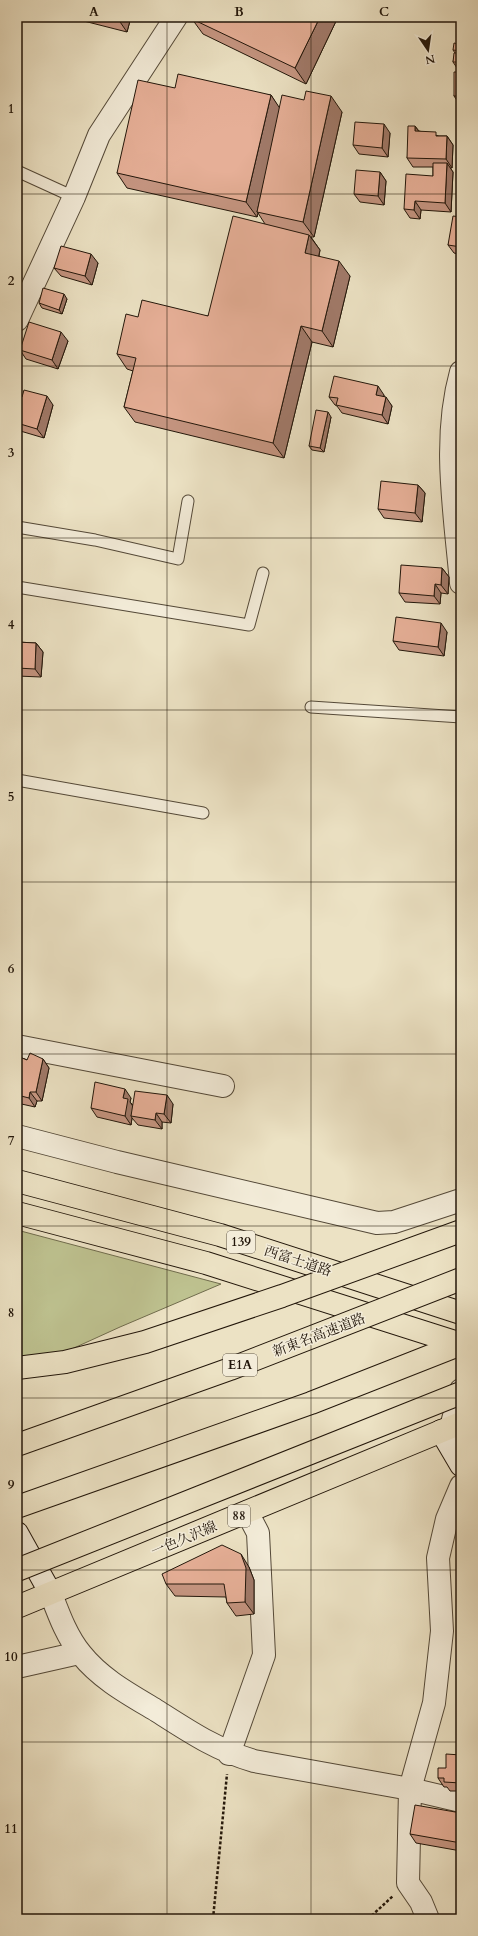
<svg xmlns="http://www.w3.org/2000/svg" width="478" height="1936" viewBox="0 0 478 1936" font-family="Cardo,'Noto Serif JP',serif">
  <rect width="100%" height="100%" fill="#ece2c4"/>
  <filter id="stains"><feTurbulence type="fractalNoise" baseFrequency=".005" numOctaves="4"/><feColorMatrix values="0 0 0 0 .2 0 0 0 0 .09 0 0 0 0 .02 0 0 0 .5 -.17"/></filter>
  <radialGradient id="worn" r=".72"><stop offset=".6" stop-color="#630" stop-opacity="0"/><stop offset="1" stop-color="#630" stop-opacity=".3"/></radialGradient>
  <path fill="#bec290" stroke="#706c4d" d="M17 1230 221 1284 120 1327 17 1374Z"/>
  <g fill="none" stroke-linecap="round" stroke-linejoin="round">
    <defs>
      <path id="lane" d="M17 171 74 197
        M17 527 95 540 178 559 188 501
        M17 587 249 625 263 573
        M311 707 461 717
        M17 780 203 813"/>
      <path id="street" d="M17 320 74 197 99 135 176 17
        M461 372C442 440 455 513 461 583
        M17 1046 223 1086
        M17 1136 117 1162 377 1223 394 1222 461 1200
        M451 1427 461 1390
        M51 1594C59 1615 67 1637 81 1654 100 1678 127 1693 154 1709 187 1730 216 1750 254 1761L410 1789 461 1801
        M17 1667 79 1653
        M229 1754 264 1655 258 1533 247 1512
        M428 1919 421 1902 408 1883 410 1789 434 1703 442 1631 438 1558 447 1519 461 1486"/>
      <path id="secondary" d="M441 1431 461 1465
        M17 1533 51 1594"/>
      <path id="primary" d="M17 1607 461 1423"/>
      <path id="highway" d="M17 1181 220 1235 461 1313
        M17 1213 206 1263 461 1344
        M17 1507 311 1403 461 1344"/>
    </defs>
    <use href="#lane" stroke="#544938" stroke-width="13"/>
    <use href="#street" stroke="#544938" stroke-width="24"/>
    <use href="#secondary" stroke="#22160a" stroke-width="24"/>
    <use href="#primary" stroke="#22160a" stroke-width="24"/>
    <use href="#highway" stroke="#22160a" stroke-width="24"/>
    <path stroke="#22160a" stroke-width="2.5" stroke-dasharray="3 2" stroke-linecap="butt" d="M213 1919 227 1774
      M368 1919 393 1896"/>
    <use href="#lane" stroke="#f3ecd9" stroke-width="11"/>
    <use href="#street" stroke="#f3ecd9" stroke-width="22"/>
    <use href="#secondary" stroke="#f3ecd9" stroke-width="22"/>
    <use href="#primary" stroke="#ece2c4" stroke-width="22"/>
    <use href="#highway" stroke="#ece2c4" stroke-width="22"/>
    <defs>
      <path id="highway-bridge" d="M17 1368 65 1362 145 1342 282 1296 461 1231
        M17 1445 230 1369 461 1279
        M17 1570 461 1393"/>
    </defs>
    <use href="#highway-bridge" stroke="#22160a" stroke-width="24" stroke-linecap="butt"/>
    <use href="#highway-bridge" stroke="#ece2c4" stroke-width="22"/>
  </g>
  <path fill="#c69682" stroke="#22160a" d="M68 17H131L127 32Z
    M193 17H338L306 84 203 34 192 19Z
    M461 25V71H459L453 62 455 53 453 50 458 44Z
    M461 72V105H460L454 96Z
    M175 88 271 95 279 108 342 112 314 237H311L320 250 319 256 350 276 333 347 312 342 284 458 135 422 124 407 133 371 127 369 117 354 138 317 208 316 265 224 258 213 257 217 127 188 117 173Z
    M415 126 419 131 439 136H447L453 145 452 168H450L453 172 451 212 421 210 420 219 410 218 404 209 433 176V167H413L407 158Z
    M390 133 388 157 359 154 353 145Z
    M380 172 386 181 384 205 360 202 354 194Z
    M461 217V255L454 253 448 245Z
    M98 263 92 285 61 276 54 268Z
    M67 299 62 314 42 308 39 303Z
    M68 341 58 369 26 359 20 350Z
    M17 395 53 405 44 438 17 430Z
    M384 395V396L392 406 388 424 342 413 337 406 335 405 329 397Z
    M331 417 324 452 312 450 309 446Z
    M418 485 425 493 422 522 384 518 378 509Z
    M442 568 449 577 448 594 441 593 440 604 405 602 399 593Z
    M447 632 444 656 399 650 393 641Z
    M17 642 36 643 43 652 41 677 17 676Z
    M17 1056 27 1060 43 1059 49 1068 42 1101H37L35 1107 17 1103Z
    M131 1098 130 1102 133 1105 173 1104 171 1123 162 1122V1129L138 1125 132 1118 131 1125 97 1117 91 1108Z
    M249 1567 254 1580V1614L236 1616 227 1603 226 1597 175 1596 166 1584Z
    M461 1755V1791H450L447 1787H444L438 1778 446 1768Z
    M461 1813V1851L416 1843 410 1834Z"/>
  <path fill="#a17a6a" stroke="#22160a" d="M119 17H131L127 32 118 19Z
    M320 17H338L306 84 295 68Z
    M271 95 281 110 257 212 258 213 257 217 246 202Z
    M331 96 342 112 314 237 303 222Z
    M384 124 390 133 388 157 382 148Z
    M415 126 421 135 415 131Z
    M447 136 453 145 452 168 446 159Z
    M447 163 453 172 451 212 445 203Z
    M380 172 386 181 384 205 378 196Z
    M415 201 421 210 420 219 414 210Z
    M309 235 320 250 316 268 305 253Z
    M91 254 98 263 92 285 85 276Z
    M339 261 350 276 333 347 322 331Z
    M64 294 67 299 62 314 59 310Z
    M301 326 312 342 284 458 273 443Z
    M61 332 68 341 58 369 52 360Z
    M378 386 384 395 382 403 376 395Z
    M47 396 53 405 44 438 37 429Z
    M386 397 392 406 388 424 382 415Z
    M328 412 331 417 324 452 320 448Z
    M418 485 425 493 422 522 415 513Z
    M442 568 449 577 448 594 441 585Z
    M435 584 441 593 440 604 434 596Z
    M441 623 447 632 444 656 438 647Z
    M36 643 43 652 41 677 35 669Z
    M43 1059 49 1068 42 1101 36 1092Z
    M125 1089 131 1098 130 1102 134 1108 131 1116 132 1118 131 1125 125 1116 123 1098Z
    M30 1092 37 1101 35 1107 29 1098Z
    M167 1095 173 1104 171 1123 164 1114Z
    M156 1113 162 1122V1129L155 1120Z
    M241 1554 249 1567 254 1580V1614L245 1602Z"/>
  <path fill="#e6af97" stroke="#22160a" d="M109 17H119L118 19Z
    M193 17H320L295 68 192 19Z
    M460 24 461 25V51L453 50 454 43 458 44Z
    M454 53H461V62H453Z
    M454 72H461V96H454Z
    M178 74 271 95 246 202 117 173 138 80 175 88Z
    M306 91 331 96 303 222 257 212 282 95 304 100Z
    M355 122 384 124 382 148 353 145Z
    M408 126H415V131L436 132V136H447L446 159 407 158Z
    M433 163H447L445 203 415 201 414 210 404 209 406 174 433 176Z
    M356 170 380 172 378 196 354 194Z
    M233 216 309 235 305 253 339 261 322 331 301 326 273 443 124 407 136 358 117 354 126 314 138 317 142 300 208 316Z
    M453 216 461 217V247L448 245Z
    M61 246 91 254 85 276 54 268Z
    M43 288 64 294 59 310 39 303Z
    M29 322 61 332 52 360 20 350Z
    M334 376 378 386 376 395 386 397 382 415 336 405 338 398 329 397Z
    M24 390 47 396 37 429 17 423V395L22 397Z
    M316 410 328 412 320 448 309 446Z
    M381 481 418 485 415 513 378 509Z
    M401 565 442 568 441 585 435 584 434 596 399 593Z
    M396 617 441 623 438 647 393 641Z
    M17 642 36 643 35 669 17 668Z
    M30 1053 43 1059 36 1092H30L29 1098 17 1095V1056L27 1060Z
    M95 1082 125 1089 123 1098 128 1099 125 1116 91 1108Z
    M135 1091 167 1095 164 1114 156 1113 155 1120 131 1116Z
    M222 1545 241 1554 246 1568 245 1602 227 1603 224 1584H166L162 1574Z
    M446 1754 461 1755V1783L444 1782V1778H438V1768H446Z
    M415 1805 461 1813V1843L410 1834Z"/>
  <path fill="none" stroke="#22160a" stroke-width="1" stroke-opacity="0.55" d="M167 17V1919M311 17V1919M17 194H461M17 366H461M17 538H461M17 710H461M17 882H461M17 1054H461M17 1226H461M17 1398H461M17 1570H461M17 1742H461"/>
  <g text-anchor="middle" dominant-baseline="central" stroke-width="3" stroke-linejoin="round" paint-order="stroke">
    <g fill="#f3ecd9" stroke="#615648" stroke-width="1">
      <rect x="227" y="1231" width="28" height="22" rx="3"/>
      <rect x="223" y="1354" width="34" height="22" rx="3"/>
      <rect x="228" y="1505" width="22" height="22" rx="3"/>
    </g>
    <g font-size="13" font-weight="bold" fill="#22160a">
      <text x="241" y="1242">139</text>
      <text x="240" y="1365">E1A</text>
      <text x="239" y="1516">88</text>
    </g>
    <g font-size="14" fill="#22160a" stroke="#f3ecd9">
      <text transform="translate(298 1261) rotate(18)">西富士道路</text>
      <text transform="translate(319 1335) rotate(-21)">新東名高速道路</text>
      <text transform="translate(184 1539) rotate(-23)">一色久沢線</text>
    </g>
  </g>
  <rect width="478" height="1936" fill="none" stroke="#ece2c4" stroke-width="44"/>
  <g transform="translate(428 50) rotate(167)" stroke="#f3ecd9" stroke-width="3" paint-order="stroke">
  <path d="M0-3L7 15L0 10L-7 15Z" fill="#22160a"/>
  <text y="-6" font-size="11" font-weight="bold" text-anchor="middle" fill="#22160a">N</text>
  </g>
  <rect x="22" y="22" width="434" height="1892" fill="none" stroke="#22160a" stroke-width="1.5"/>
  <g font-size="13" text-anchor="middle" font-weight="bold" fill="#22160a">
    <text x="94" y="16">A</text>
    <text x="239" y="16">B</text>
    <text x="384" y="16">C</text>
    <text x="11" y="113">1</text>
    <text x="11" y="285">2</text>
    <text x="11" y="457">3</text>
    <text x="11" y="629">4</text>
    <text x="11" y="801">5</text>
    <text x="11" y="973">6</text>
    <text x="11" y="1145">7</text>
    <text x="11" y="1317">8</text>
    <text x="11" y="1489">9</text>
    <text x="11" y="1661">10</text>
    <text x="11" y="1833">11</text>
  </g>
  <rect width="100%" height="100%" filter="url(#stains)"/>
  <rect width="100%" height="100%" fill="url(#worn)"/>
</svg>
